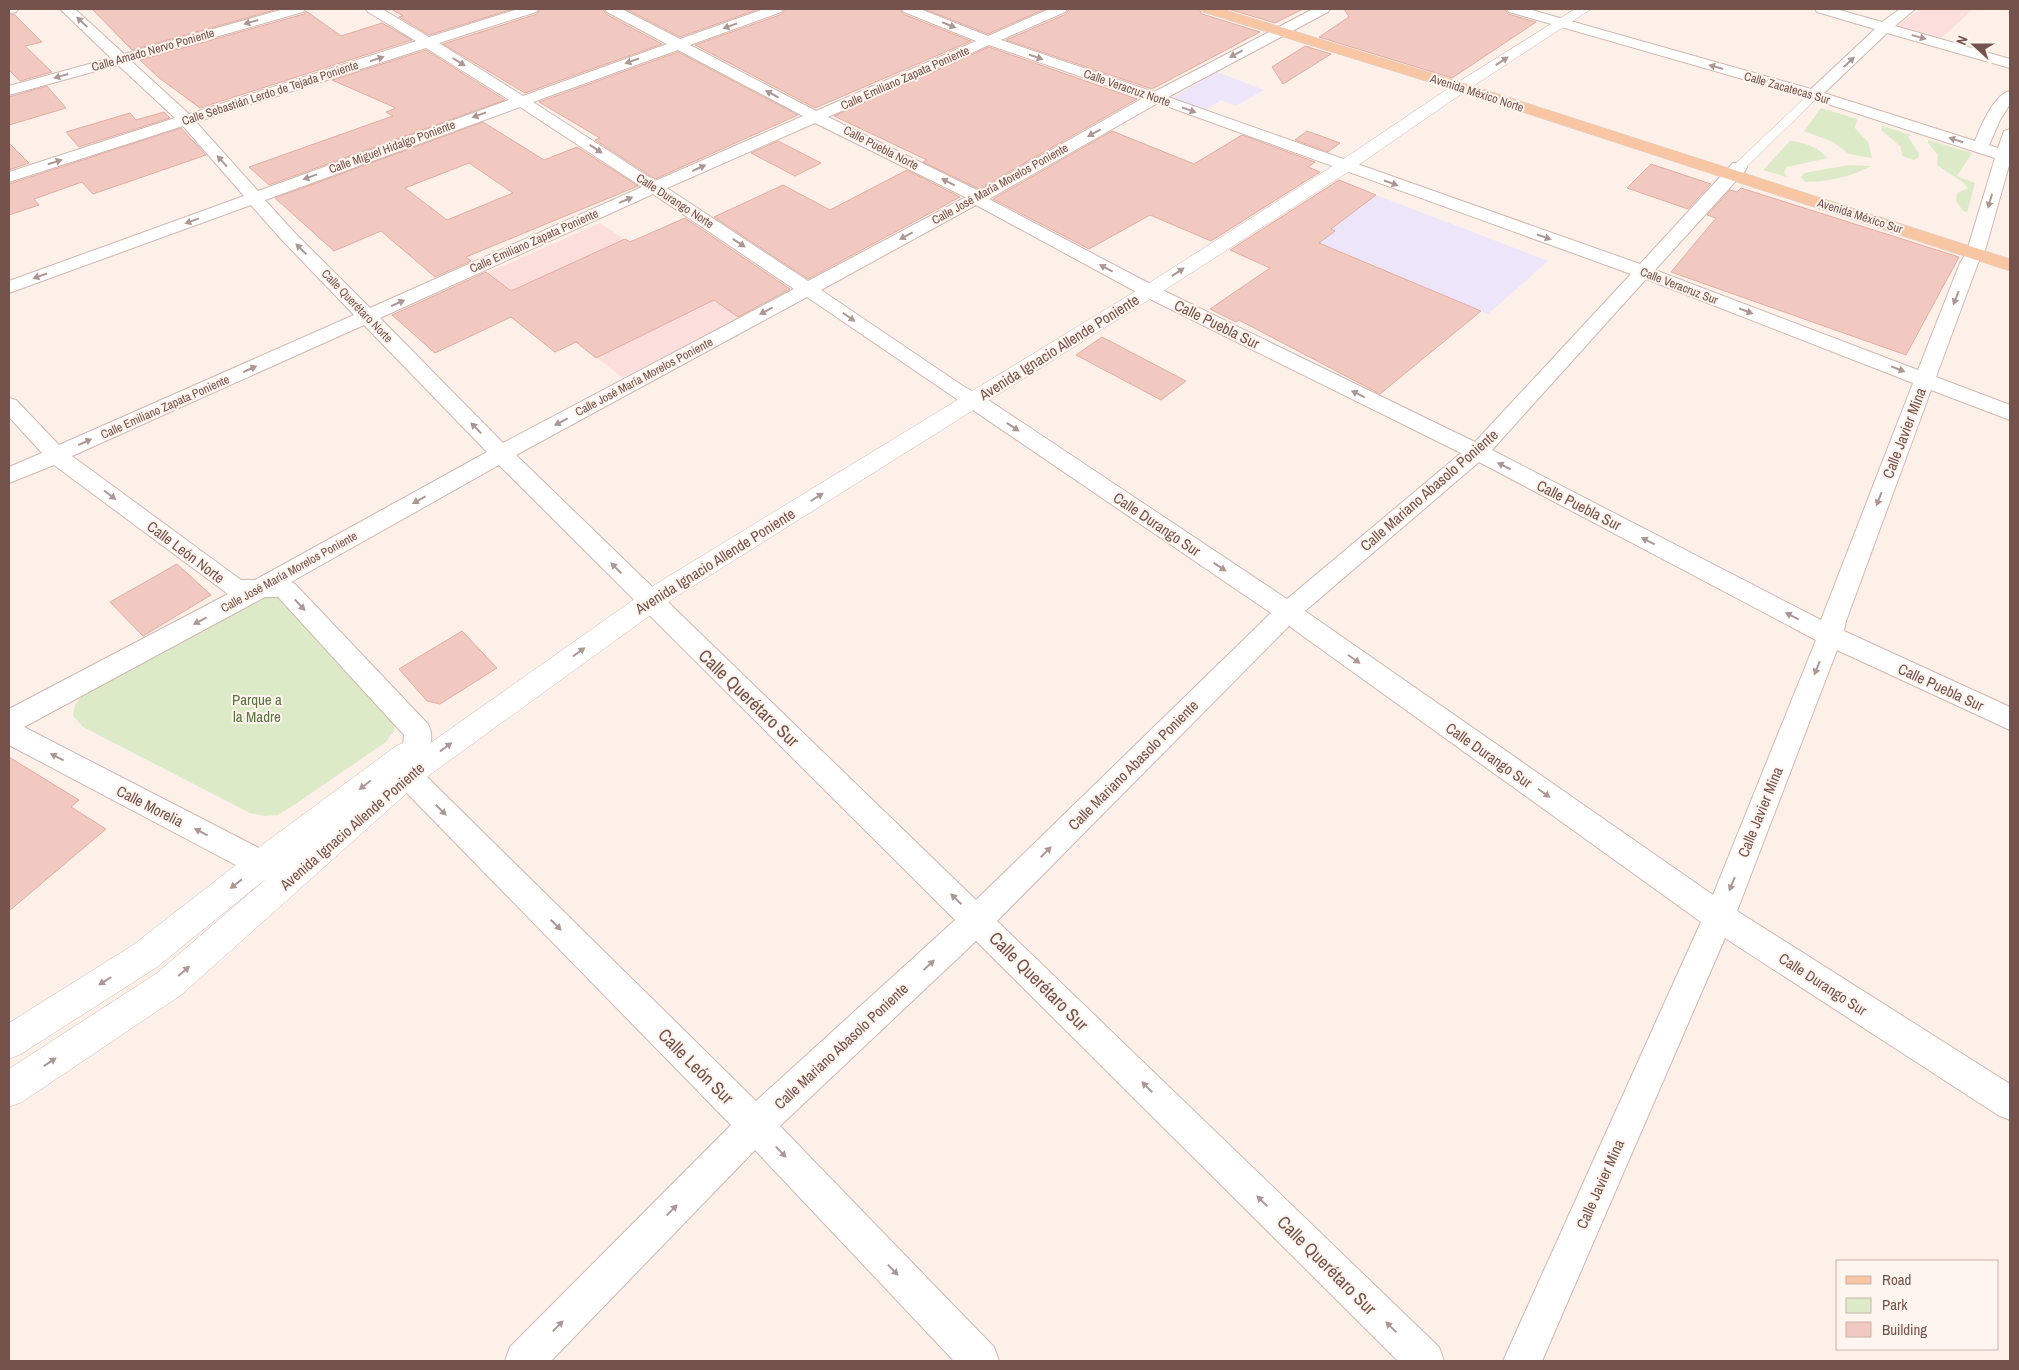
<svg xmlns="http://www.w3.org/2000/svg" width="2019" height="1370" viewBox="0 0 2019 1370" font-family="'Archivo Narrow',sans-serif">
  <rect width="100%" height="100%" fill="#fcf0e8"/>
  <path fill="#fcdfdd" d="M1921 9H1973L1937 42 1895 27Z
    M600 223 671 270 739 318 623 378 487 273Z"/>
  <path fill="#ede5f9" d="M1217 72 1264 90 1236 106 1221 100 1206 110 1172 98Z
    M1343 181 1376 195 1548 261 1488 314 1278 226Z"/>
  <path fill="#ddeac7" d="M1821 108 1857 119 1855 128 1868 142 1872 158 1849 154 1833 142 1804 131Z
    M1882 126 1911 135 1908 137 1919 153V157L1914 160 1902 156 1901 147 1881 130Z
    M1928 140 1972 153 1957 176 1975 183 1967 212 1963 211 1956 201 1957 193 1968 188 1964 183 1937 165 1938 155 1928 143Z
    M1790 141C1805 142 1817 147 1828 158L1787 167 1784 172 1787 177 1763 170Z
    M1849 165 1871 166C1850 177 1828 182 1805 182L1801 177 1804 173Z
    M275 594 287 599 395 722 394 731 386 742 294 805 278 815 265 816 250 813 83 727 73 716 75 705 85 692 262 596Z"/>
  <path fill="#f1c9c1" stroke="#e3aca1" fill-rule="evenodd" d="M92 9H278L132 50Z
    M391 9H513L429 35 399 17 403 16Z
    M540 9H603L606 14 662 44 525 93 443 44 537 14Z
    M626 9H759L680 37Z
    M785 9H900L903 14 971 41 815 108 695 45 782 14Z
    M924 9H1045L988 34Z
    M1069 9H1199L1202 14 1260 32 1152 89 1006 40 1066 14Z
    M1228 9H1303L1275 23Z
    M1344 9H1505L1508 14 1536 22 1452 78 1319 37 1349 17Z
    M306 11 341 36 382 23 412 40 200 108 158 77 140 60 304 14Z
    M14 14 42 42 25 46 52 72 20 81 9 70V15Z
    M1305 46 1331 54 1283 84 1272 67Z
    M989 47 1137 99 979 189 923 162 927 160 834 116Z
    M426 50 505 100 269 185 249 167 393 116 386 112 396 108 332 80Z
    M678 52 798 115 655 179 595 140 600 138 539 102Z
    M47 86 66 108 9 125V97Z
    M164 112 170 118 79 147 66 132 130 113 136 120Z
    M483 122 544 160 577 147 638 186 466 257 471 261 435 277 381 231 334 251 275 198ZM469 163 513 193 447 220 405 188Z
    M181 128 206 155 93 194 82 182 34 199 39 205 9 215V184Z
    M1112 131 1194 164 1242 135 1315 162 1308 167 1320 172 1211 241 1150 215 1089 249 993 199Z
    M1307 131 1340 143 1328 152 1295 140Z
    M778 141 821 163 795 176 751 153Z
    M9 143 29 163 9 170Z
    M1651 164 1711 184 1688 209 1627 188Z
    M907 170 960 197 808 279 714 217 783 185 830 210Z
    M1339 180 1376 195 1331 229 1335 231 1319 243 1481 311 1380 394 1239 320 1236 322 1210 309 1270 268 1230 250Z
    M1741 188 1959 257 1906 355 1671 272 1716 218 1707 215 1730 190 1737 192Z
    M685 218 790 289 738 317 714 300 596 358 576 342 555 352 511 317 435 353 392 315 486 272 511 291 625 239 630 242Z
    M1102 337 1186 381 1161 400 1076 355Z
    M177 564 211 595 143 636 110 602Z
    M462 631 497 668 440 704 427 701 399 669Z
    M9 757 79 800 71 807 106 829 9 911Z"/>
  <g fill="none" stroke-linecap="round" stroke-linejoin="round">
    <defs>
      <path id="pedestrian" d="M1814 92 1820 95 1818 97 1743 170H1735L1733 167 1735 164 1810 93Z"/>
      <path id="minor" d="M9 9H18L16 12 9 13Z
        M60 9H75L124 54 284 9H305L303 12 131 61 189 114 416 41 368 12 366 9H382L429 37 518 9H538L536 12 439 43 523 96 667 44 607 12 605 9H622L680 39 764 9H783L781 12 690 45 816 111 976 41 904 12 902 9H920L988 36 1049 9H1067L1065 12 1001 40 1154 92 1313 9H1330L1328 12 1168 97 1640 264 1733 163H1745L1747 167 1745 171 1655 270 1918 370 1960 263 1966 254 1995 158 1809 98 1509 12 1507 9H1528L1811 89 1875 29 1817 12 1815 9H1836L1882 22 1900 9H1915L1895 26 2010 59V68L1887 33 1824 93 1975 141C1981 126 1994 94 2010 91V104L2000 120 1989 145 1998 148 2004 131 2010 129V162L1984 254 1978 263 1936 377 2010 405V420L1931 390 1846 621 1844 631 2010 707V730L1837 650 1737 911 2010 1084V1120L1998 1115 1725 938 1542 1361H1503L1701 922 1289 626 997 921 1439 1347 1444 1361H1398L976 941 780 1126 994 1347 999 1361H954L755 1150 551 1361H505L510 1347 731 1125 397 783 393 775 397 767 407 763 417 767 756 1101 955 920 499 465 291 582 295 584 428 724C433 735 432 743 427 753L417 756 407 753 403 745 404 735 278 597H265L24 727 290 864 294 873 290 882 279 886 268 882 9 745V709L228 594 54 465 9 483V467L42 453 9 417V398L16 400 59 445 354 315 281 239 251 205 9 293V281L244 196 183 126 9 182V172L175 118 118 65 9 95V86L111 58ZM989 45 1143 98 979 191 828 117ZM426 48 509 100 258 191 196 122ZM678 50 803 116 655 181 533 102ZM1158 103 1631 274 1475 442 1156 287 989 199ZM520 107 642 187 370 308 293 231 265 200ZM815 123 965 197H966L808 281 667 188ZM653 194 794 289 503 443 380 318ZM976 205 1142 295 1461 453 1287 599 990 401 963 386 821 290ZM1646 279 1913 383 1821 620 1492 450ZM807 297 1271 613 976 900 516 455ZM364 325 487 452 255 580H241L72 456ZM1479 462 1816 640 1713 895 1305 611Z"/>
      <path id="secondary" d="M1575 9H1591L1467 90 1351 170 1163 291 674 598 417 784 181 995 22 1102 9 1107V1069L157 973 273 873 157 967 21 1054 9 1059V1023L133 945 250 854 396 746 406 742 416 746 419 751 656 584 1149 283 1339 162 1455 84Z"/>
      <path id="primary" d="M1201 9H1222L1467 84 2010 259V271L1455 90 1203 12Z"/>
    </defs>
    <use href="#pedestrian" stroke="#d0b8b0" stroke-width="1"/>
    <use href="#minor" stroke="#d0b8b0" stroke-width="2"/>
    <use href="#secondary" stroke="#d6b8b1" stroke-width="1"/>
    <use href="#primary" stroke="#d9cfcd" stroke-width="1"/>
    <use href="#pedestrian" fill="#fff" fill-rule="evenodd"/>
    <use href="#minor" fill="#fff" fill-rule="evenodd"/>
    <use href="#secondary" fill="#fff" fill-rule="evenodd"/>
    <use href="#primary" fill="#f8c6a3" fill-rule="evenodd"/>
  </g>
  <defs><path id="oneway-solid" d="M-6-.8H1V-3.2L6.5 0L1 3.2V.8H-6Z" transform="scale(1.25)"/></defs>
  <g fill="#ad9794">
    <use href="#oneway-solid" transform="translate(82 22) rotate(-137)"/>
    <use href="#oneway-solid" transform="translate(251 22) rotate(164)"/>
    <use href="#oneway-solid" transform="translate(949 25) rotate(22)"/>
    <use href="#oneway-solid" transform="translate(730 26) rotate(160)"/>
    <use href="#oneway-solid" transform="translate(1919 37) rotate(16)"/>
    <use href="#oneway-solid" transform="translate(1236 54) rotate(152)"/>
    <use href="#oneway-solid" transform="translate(1036 57) rotate(19)"/>
    <use href="#oneway-solid" transform="translate(377 59) rotate(-18)"/>
    <use href="#oneway-solid" transform="translate(632 61) rotate(161)"/>
    <use href="#oneway-solid" transform="translate(1502 61) rotate(-33)"/>
    <use href="#oneway-solid" transform="translate(459 62) rotate(32)"/>
    <use href="#oneway-solid" transform="translate(1849 62) rotate(-43)"/>
    <use href="#oneway-solid" transform="translate(1716 67) rotate(-164)"/>
    <use href="#oneway-solid" transform="translate(61 76) rotate(164)"/>
    <use href="#oneway-solid" transform="translate(772 94) rotate(-152)"/>
    <use href="#oneway-solid" transform="translate(1189 110) rotate(20)"/>
    <use href="#oneway-solid" transform="translate(479 115) rotate(160)"/>
    <use href="#oneway-solid" transform="translate(1094 133) rotate(151)"/>
    <use href="#oneway-solid" transform="translate(1956 140) rotate(-163)"/>
    <use href="#oneway-solid" transform="translate(596 149) rotate(33)"/>
    <use href="#oneway-solid" transform="translate(222 161) rotate(-132)"/>
    <use href="#oneway-solid" transform="translate(55 162) rotate(-18)"/>
    <use href="#oneway-solid" transform="translate(699 168) rotate(-24)"/>
    <use href="#oneway-solid" transform="translate(310 177) rotate(160)"/>
    <use href="#oneway-solid" transform="translate(948 182) rotate(-153)"/>
    <use href="#oneway-solid" transform="translate(1391 183) rotate(19)"/>
    <use href="#oneway-solid" transform="translate(626 200) rotate(-23)"/>
    <use href="#oneway-solid" transform="translate(1990 201) rotate(106)"/>
    <use href="#oneway-solid" transform="translate(192 221) rotate(160)"/>
    <use href="#oneway-solid" transform="translate(906 236) rotate(152)"/>
    <use href="#oneway-solid" transform="translate(1544 237) rotate(19)"/>
    <use href="#oneway-solid" transform="translate(739 243) rotate(33)"/>
    <use href="#oneway-solid" transform="translate(301 249) rotate(-135)"/>
    <use href="#oneway-solid" transform="translate(1106 268) rotate(-152)"/>
    <use href="#oneway-solid" transform="translate(1178 272) rotate(-33)"/>
    <use href="#oneway-solid" transform="translate(40 276) rotate(161)"/>
    <use href="#oneway-solid" transform="translate(1956 298) rotate(111)"/>
    <use href="#oneway-solid" transform="translate(398 303) rotate(-24)"/>
    <use href="#oneway-solid" transform="translate(766 311) rotate(152)"/>
    <use href="#oneway-solid" transform="translate(1746 311) rotate(21)"/>
    <use href="#oneway-solid" transform="translate(849 317) rotate(35)"/>
    <use href="#oneway-solid" transform="translate(250 369) rotate(-24)"/>
    <use href="#oneway-solid" transform="translate(1898 369) rotate(21)"/>
    <use href="#oneway-solid" transform="translate(1358 394) rotate(-154)"/>
    <use href="#oneway-solid" transform="translate(561 422) rotate(152)"/>
    <use href="#oneway-solid" transform="translate(1013 427) rotate(34)"/>
    <use href="#oneway-solid" transform="translate(476 428) rotate(-134)"/>
    <use href="#oneway-solid" transform="translate(85 442) rotate(-24)"/>
    <use href="#oneway-solid" transform="translate(1504 466) rotate(-153)"/>
    <use href="#oneway-solid" transform="translate(110 495) rotate(37)"/>
    <use href="#oneway-solid" transform="translate(817 497) rotate(-32)"/>
    <use href="#oneway-solid" transform="translate(1879 499) rotate(111)"/>
    <use href="#oneway-solid" transform="translate(419 500) rotate(151)"/>
    <use href="#oneway-solid" transform="translate(1648 541) rotate(-153)"/>
    <use href="#oneway-solid" transform="translate(1220 567) rotate(34)"/>
    <use href="#oneway-solid" transform="translate(616 568) rotate(-135)"/>
    <use href="#oneway-solid" transform="translate(300 605) rotate(47)"/>
    <use href="#oneway-solid" transform="translate(1792 616) rotate(-153)"/>
    <use href="#oneway-solid" transform="translate(200 621) rotate(152)"/>
    <use href="#oneway-solid" transform="translate(579 652) rotate(-36)"/>
    <use href="#oneway-solid" transform="translate(1354 659) rotate(35)"/>
    <use href="#oneway-solid" transform="translate(1817 668) rotate(112)"/>
    <use href="#oneway-solid" transform="translate(446 747) rotate(-36)"/>
    <use href="#oneway-solid" transform="translate(57 757) rotate(-153)"/>
    <use href="#oneway-solid" transform="translate(365 785) rotate(143)"/>
    <use href="#oneway-solid" transform="translate(1544 793) rotate(35)"/>
    <use href="#oneway-solid" transform="translate(441 810) rotate(45)"/>
    <use href="#oneway-solid" transform="translate(201 832) rotate(-153)"/>
    <use href="#oneway-solid" transform="translate(1046 852) rotate(-45)"/>
    <use href="#oneway-solid" transform="translate(236 884) rotate(142)"/>
    <use href="#oneway-solid" transform="translate(1732 884) rotate(112)"/>
    <use href="#oneway-solid" transform="translate(956 899) rotate(-136)"/>
    <use href="#oneway-solid" transform="translate(556 925) rotate(45)"/>
    <use href="#oneway-solid" transform="translate(929 965) rotate(-43)"/>
    <use href="#oneway-solid" transform="translate(184 971) rotate(-41)"/>
    <use href="#oneway-solid" transform="translate(105 981) rotate(148)"/>
    <use href="#oneway-solid" transform="translate(50 1062) rotate(-33)"/>
    <use href="#oneway-solid" transform="translate(1147 1087) rotate(-135)"/>
    <use href="#oneway-solid" transform="translate(781 1152) rotate(46)"/>
    <use href="#oneway-solid" transform="translate(1262 1201) rotate(-135)"/>
    <use href="#oneway-solid" transform="translate(672 1210) rotate(-46)"/>
    <use href="#oneway-solid" transform="translate(893 1270) rotate(46)"/>
    <use href="#oneway-solid" transform="translate(558 1326) rotate(-46)"/>
    <use href="#oneway-solid" transform="translate(1391 1327) rotate(-135)"/>
  </g>
  <g text-anchor="middle" dominant-baseline="central" stroke-width="4" stroke-linejoin="round" paint-order="stroke">
    <g font-size="12" fill="#76524c" stroke="#fff5ef">
      <text transform="translate(153 50) rotate(-16)">Calle Amado Nervo Poniente</text>
      <text transform="translate(905 78) rotate(-24)">Calle Emiliano Zapata Poniente</text>
      <text transform="translate(1127 88) rotate(19)">Calle Veracruz Norte</text>
      <text transform="translate(1787 88) rotate(16)">Calle Zacatecas Sur</text>
      <text transform="translate(270 93) rotate(-18)">Calle Sebastián Lerdo de Tejada Poniente</text>
      <text transform="translate(1477 93) rotate(18)">Avenida México Norte</text>
      <text transform="translate(392 147) rotate(-20)">Calle Miguel Hidalgo Poniente</text>
      <text transform="translate(881 148) rotate(27)">Calle Puebla Norte</text>
      <text transform="translate(1000 184) rotate(-29)">Calle José María Morelos Poniente</text>
      <text transform="translate(675 201) rotate(33)">Calle Durango Norte</text>
      <text transform="translate(1860 216) rotate(18)">Avenida México Sur</text>
      <text transform="translate(534 241) rotate(-24)">Calle Emiliano Zapata Poniente</text>
      <text transform="translate(1679 286) rotate(21)">Calle Veracruz Sur</text>
      <text transform="translate(357 306) rotate(46)">Calle Querétaro Norte</text>
      <text transform="translate(644 377) rotate(-28)">Calle José María Morelos Poniente</text>
      <text transform="translate(165 407) rotate(-24)">Calle Emiliano Zapata Poniente</text>
      <text transform="translate(289 572) rotate(-29)">Calle José María Morelos Poniente</text>
    </g>
    <g font-size="15" fill="#76524c" stroke="#fff5ef">
      <text transform="translate(1217 324) rotate(26)">Calle Puebla Sur</text>
      <text transform="translate(1059 347) rotate(-32)">Avenida Ignacio Allende Poniente</text>
      <text transform="translate(1904 433) rotate(-69)">Calle Javier Mina</text>
      <text transform="translate(1429 490) rotate(-41)">Calle Mariano Abasolo Poniente</text>
      <text transform="translate(1579 505) rotate(27)">Calle Puebla Sur</text>
      <text transform="translate(1157 524) rotate(34)">Calle Durango Sur</text>
      <text transform="translate(186 552) rotate(37)">Calle León Norte</text>
      <text transform="translate(715 561) rotate(-32)">Avenida Ignacio Allende Poniente</text>
      <text transform="translate(1941 687) rotate(25)">Calle Puebla Sur</text>
      <text transform="translate(1489 755) rotate(35)">Calle Durango Sur</text>
      <text transform="translate(1133 765) rotate(-45)">Calle Mariano Abasolo Poniente</text>
      <text transform="translate(150 806) rotate(27)">Calle Morelia</text>
      <text transform="translate(1760 812) rotate(-68)">Calle Javier Mina</text>
      <text transform="translate(352 826) rotate(-41)">Avenida Ignacio Allende Poniente</text>
      <text transform="translate(1823 984) rotate(33)">Calle Durango Sur</text>
      <text transform="translate(841 1046) rotate(-43)">Calle Mariano Abasolo Poniente</text>
      <text transform="translate(1600 1184) rotate(-66)">Calle Javier Mina</text>
    </g>
    <g font-size="15" fill="#5d7541" stroke="#fff5ef">
      <text x="257" y="699">Parque a<tspan x="257" dy="17">la Madre</tspan></text>
    </g>
    <g font-size="18" fill="#76524c" stroke="#fff5ef">
      <text transform="translate(749 698) rotate(44)">Calle Querétaro Sur</text>
      <text transform="translate(1039 981) rotate(45)">Calle Querétaro Sur</text>
      <text transform="translate(696 1066) rotate(45)">Calle León Sur</text>
      <text transform="translate(1327 1265) rotate(45)">Calle Querétaro Sur</text>
    </g>
  </g>
  <rect width="2019" height="1370" fill="none" stroke="#76524c" stroke-width="20"/>
  <rect x="1836" y="1260" width="162" height="90" fill="#fff5ef" stroke="#c8b4ae"/>
  <rect x="1846" y="1276" width="25" height="8" fill="#f8c6a3" stroke="#c8b4ae"/>
  <text x="1882" y="1285" font-size="15" fill="#76524c">Road</text>
  <rect x="1846" y="1298" width="25" height="15" fill="#ddeac7" stroke="#c8b4ae"/>
  <text x="1882" y="1310" font-size="15" fill="#76524c">Park</text>
  <rect x="1846" y="1322" width="25" height="15" fill="#f1c9c1" stroke="#c8b4ae"/>
  <text x="1882" y="1335" font-size="15" fill="#76524c">Building</text>
  <g transform="translate(1974 45) rotate(291)" stroke="#fff5ef" stroke-width="4" paint-order="stroke">
  <path d="M0-4L9 19L0 12L-9 19Z" fill="#76524c"/>
  <text y="-8" font-size="14" font-weight="bold" text-anchor="middle" fill="#76524c">N</text>
  </g>
</svg>
